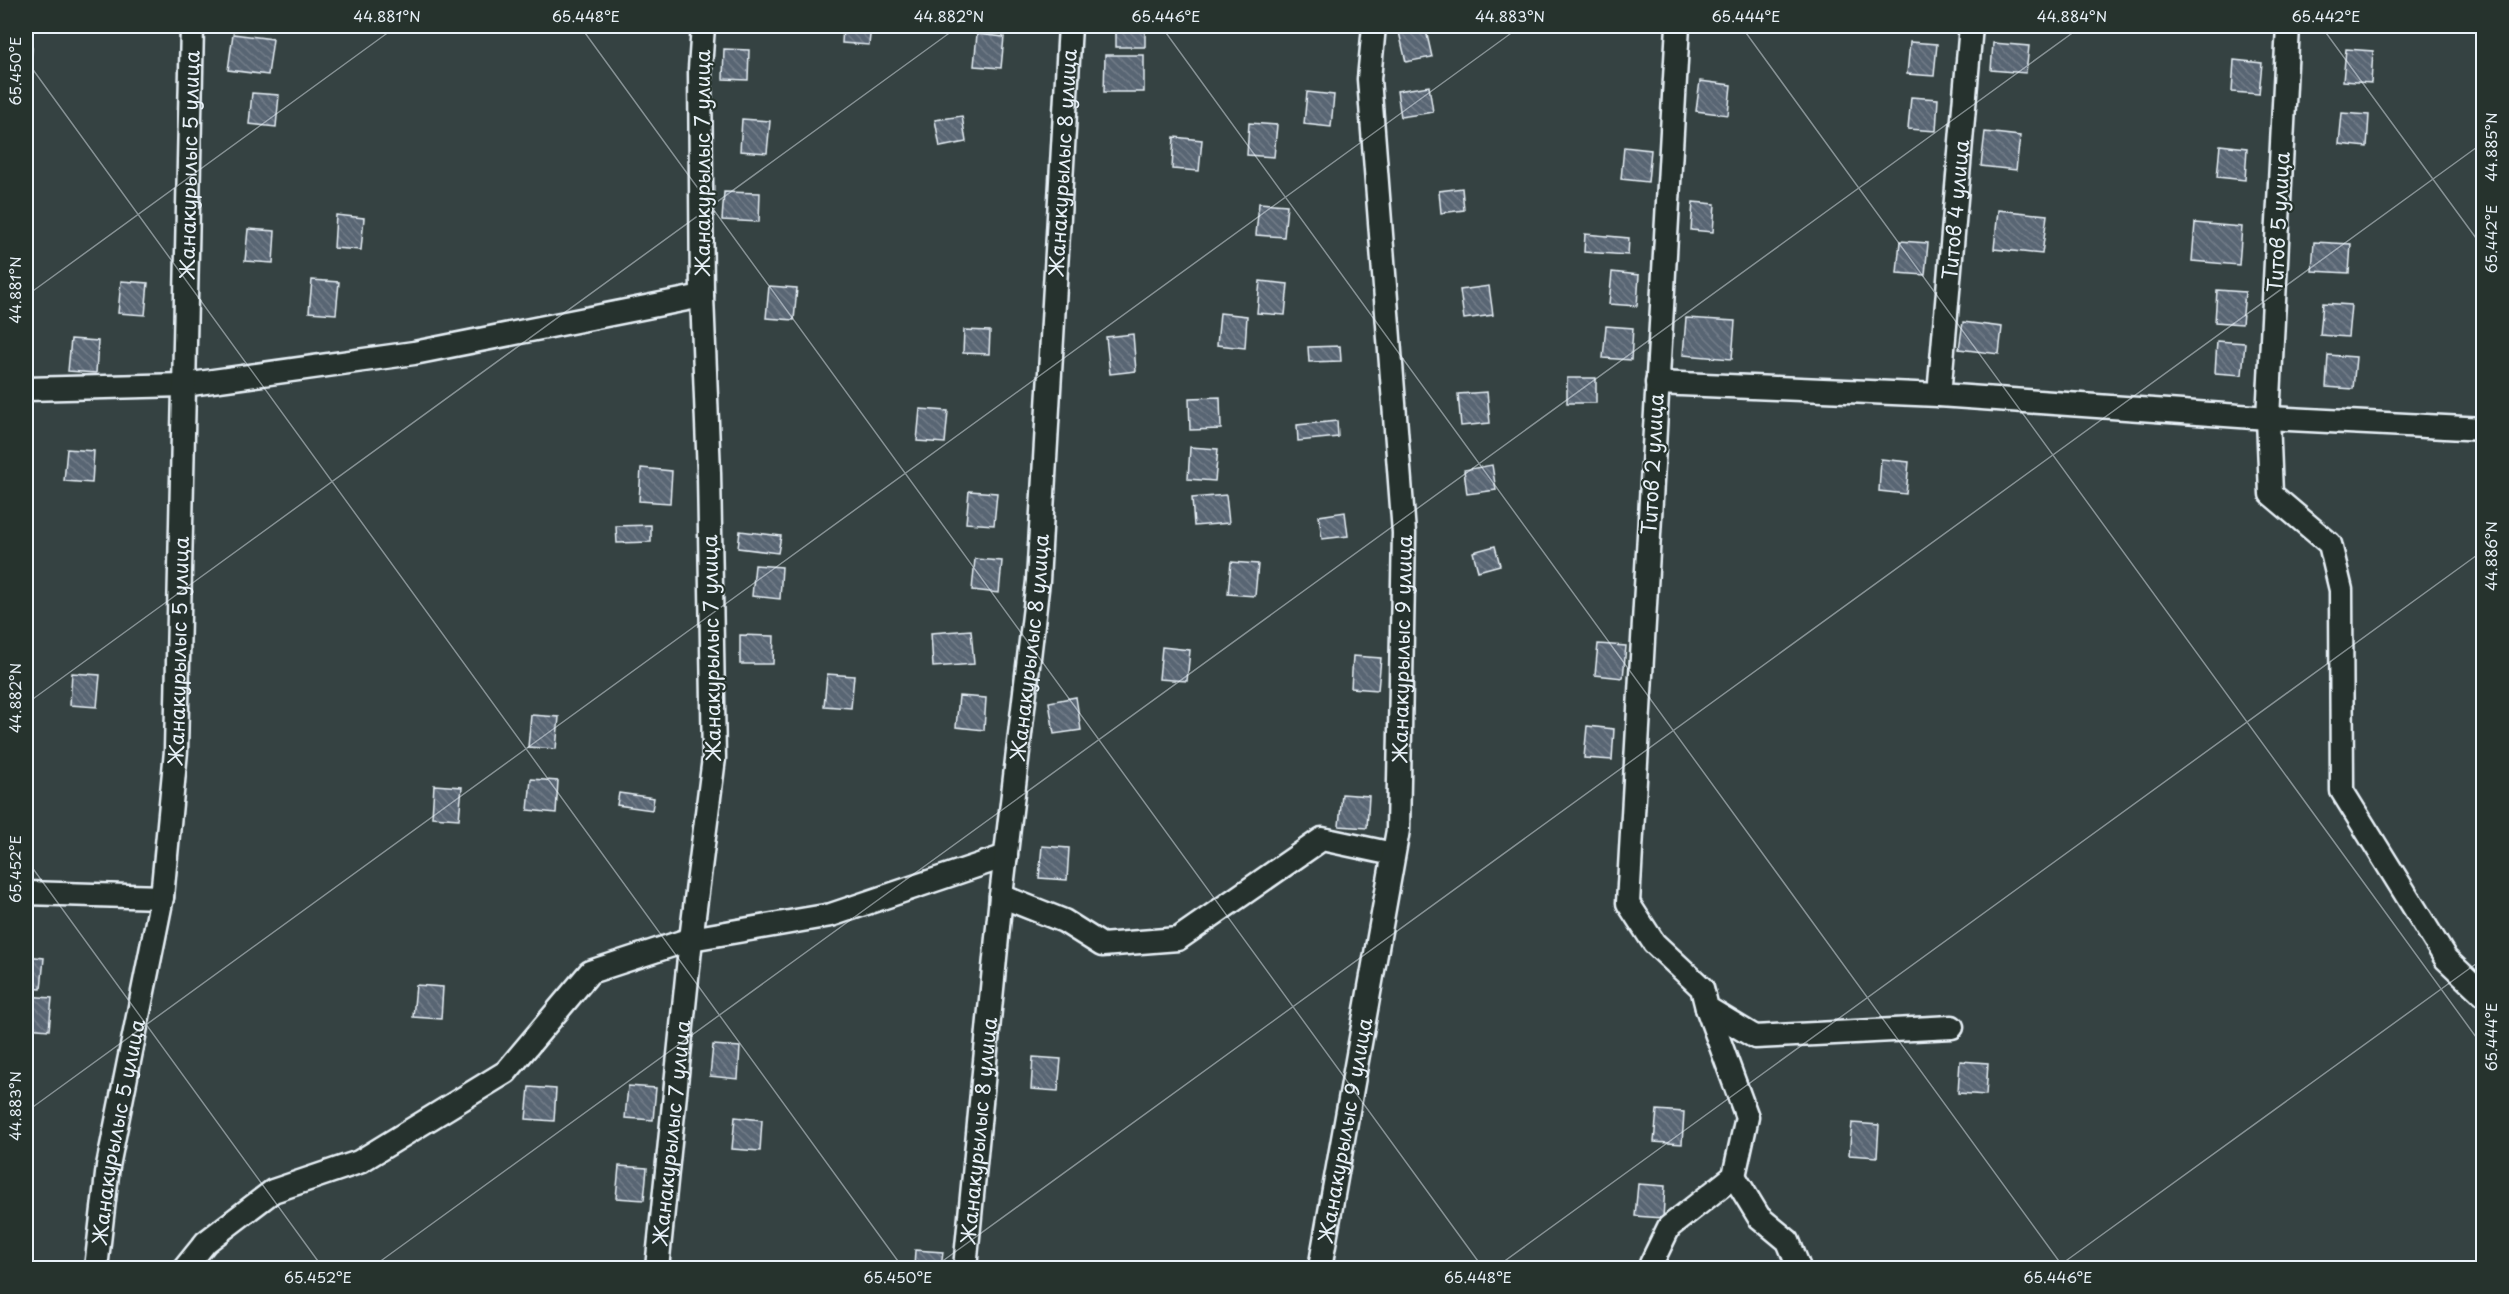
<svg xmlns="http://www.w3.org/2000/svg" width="2509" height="1294" viewBox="0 0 2509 1294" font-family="'Playpen Sans',sans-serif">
  <defs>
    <pattern id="building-back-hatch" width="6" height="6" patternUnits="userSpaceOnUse" patternTransform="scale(1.5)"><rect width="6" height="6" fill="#596573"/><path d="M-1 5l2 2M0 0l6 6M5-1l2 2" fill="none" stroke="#717c88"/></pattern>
  </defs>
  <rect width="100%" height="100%" fill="#354242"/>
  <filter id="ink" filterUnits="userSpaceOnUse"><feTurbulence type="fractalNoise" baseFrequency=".0167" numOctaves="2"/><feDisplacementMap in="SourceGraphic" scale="12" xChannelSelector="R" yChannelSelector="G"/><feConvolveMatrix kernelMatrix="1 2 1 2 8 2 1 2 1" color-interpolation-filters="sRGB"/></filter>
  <g filter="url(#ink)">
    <path fill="url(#building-back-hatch)" stroke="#e8f1f8" stroke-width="1.5" d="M843 26H871L869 45 842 43Z
      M1116 26H1145V47H1116Z
      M1425 26 1432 57 1406 62 1399 32Z
      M233 34 273 39 268 75 228 70Z
      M977 34 1004 37 1001 68 974 66Z
      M1910 42 1937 44 1934 76 1907 74Z
      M1993 43 2029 46 2026 73 1991 70Z
      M26 48H32L29 80H26Z
      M724 49 749 50 748 80 723 79Z
      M2346 49 2373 51 2371 83 2343 81Z
      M1105 55H1144V92H1104Z
      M2234 60 2262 63 2259 94 2232 92Z
      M1700 81 1731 85 1728 115 1696 111Z
      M1429 86 1433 112 1401 117 1397 91Z
      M1307 92 1334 95 1331 127 1304 124Z
      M252 93 279 95 276 127 249 124Z
      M1911 97 1938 99 1936 131 1908 129Z
      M2342 113 2369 115 2367 147 2339 144Z
      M962 116 966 142 940 147 935 120Z
      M742 119 770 121 767 153 740 151Z
      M1249 123 1277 125 1274 157 1247 155Z
      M1985 132 2020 136 2016 170 1981 166Z
      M1174 137 1202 140 1199 171 1172 169Z
      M2220 145 2247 148 2245 180 2217 177Z
      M1624 147 1651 150 1648 182 1621 179Z
      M1462 188 1464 210 1441 213 1439 191Z
      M724 192 760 193 759 222 722 220Z
      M1693 202 1715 204 1713 232 1691 230Z
      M1259 203 1287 205 1284 237 1256 235Z
      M1998 210 2047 215 2042 254 1994 249Z
      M336 215 364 218 361 250 334 248Z
      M2195 223 2242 227 2239 265 2192 261Z
      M248 229 275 231 273 263 245 261Z
      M1585 234 1629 238 1628 255 1584 252Z
      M1900 241 1928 243 1925 275 1897 273Z
      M2314 242 2351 244 2349 273 2312 271Z
      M1612 272 1639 275 1637 306 1609 304Z
      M312 280 339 282 336 314 309 312Z
      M121 281 148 283 145 315 118 313Z
      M1260 281 1288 284 1285 315 1257 313Z
      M769 286 797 288 794 320 766 318Z
      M1489 286 1493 315 1464 319 1460 290Z
      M2217 290 2245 292 2242 324 2215 322Z
      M2323 303 2351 305 2348 337 2320 335Z
      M1220 313 1247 316 1245 348 1217 345Z
      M1686 318 1735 321 1732 359 1683 355Z
      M1963 322 2002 327 1999 354 1959 349Z
      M1606 326 1633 328 1631 360 1603 358Z
      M964 330 990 331 989 354 963 353Z
      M1133 334 1136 371 1110 374 1106 337Z
      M71 339 98 341 96 373 68 371Z
      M2217 341 2245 343 2242 375 2215 373Z
      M1340 346 1341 361 1309 362 1308 347Z
      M2328 355 2356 357 2353 389 2326 387Z
      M1567 378H1596V403H1567Z
      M1487 392 1490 423 1461 426 1458 394Z
      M1220 397 1221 429 1190 430 1189 398Z
      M920 409 948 411 945 443 917 441Z
      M1337 421 1338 437 1298 441 1297 425Z
      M1190 447 1218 449 1215 481 1188 479Z
      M67 449 94 451 92 483 64 481Z
      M1881 459 1909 462 1906 494 1879 491Z
      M1492 465 1496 490 1467 494 1464 470Z
      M641 468 672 471 670 503 639 501Z
      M969 491 997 493 994 525 966 523Z
      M1226 495 1229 523 1194 526 1192 498Z
      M1345 512 1348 536 1322 539 1319 516Z
      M651 525V542L617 543 616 526Z
      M740 531 781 536 778 553 738 548Z
      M1495 546 1500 565 1478 571 1473 552Z
      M975 559 1002 561 999 593 972 590Z
      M1231 562 1258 564 1255 596 1228 594Z
      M755 565 782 567 780 599 752 596Z
      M971 630 974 664 933 667 931 633Z
      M740 635 774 636 773 664H740Z
      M1598 644 1626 646 1623 678 1595 675Z
      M1162 647 1190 650 1187 681 1159 679Z
      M1353 656 1381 658 1378 690 1351 688Z
      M72 673 100 675 97 707 70 705Z
      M827 674 854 676 851 708 824 706Z
      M959 696 986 698 984 730 956 727Z
      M1076 697 1081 730 1054 734 1049 702Z
      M531 715 559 717 556 749 528 747Z
      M1587 726 1614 729 1612 760 1584 758Z
      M531 779 558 781 556 813 528 810Z
      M434 785 462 787 459 819 432 817Z
      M619 793 654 798 652 810 617 805Z
      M1342 794 1369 796 1367 828 1339 826Z
      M1042 846 1069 848 1067 880 1039 878Z
      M26 956 44 958 41 989 26 988Z
      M416 985 443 987 441 1019 413 1017Z
      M26 996 52 998 49 1030 26 1028Z
      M713 1045 740 1047 738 1079 710 1076Z
      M1033 1057 1061 1059 1058 1091 1031 1089Z
      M1960 1061 1988 1063 1986 1095 1958 1093Z
      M628 1086 656 1088 653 1120 625 1118Z
      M529 1087 556 1089 554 1121 526 1119Z
      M1657 1110 1684 1112 1682 1144 1654 1142Z
      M735 1117 762 1120 760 1151 732 1149Z
      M1852 1123 1879 1125 1877 1157 1849 1155Z
      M619 1166 647 1168 644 1200 616 1198Z
      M1638 1184 1665 1186 1663 1218 1635 1216Z
      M915 1250 943 1252 941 1268H914Z"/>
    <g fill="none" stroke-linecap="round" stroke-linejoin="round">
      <defs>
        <g id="minor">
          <path d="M1678 26 1628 903 1654 943 1702 988 1707 1008 1755 1037 1952 1027"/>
          <path d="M2288 26 2268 418 2271 494 2330 544 2341 590 2342 791 2446 959 2484 995"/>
          <path d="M1657 383 1939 395 2268 418 2484 429"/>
          <path d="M26 389 184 385 414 353 702 296"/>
          <path id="s1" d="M1939 395 1971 26"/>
          <path d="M26 893 162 897"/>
          <path d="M1001 896 1064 921 1102 945 1178 939 1322 839 1393 854"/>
          <path d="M1734 1176 1759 1217 1788 1241 1799 1268"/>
          <path id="s2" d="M96 1268 108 1166 162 897 176 751 192 26"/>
          <path d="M185 1268 206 1242 273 1191 359 1162 506 1072 590 972 691 939 831 915 1006 856"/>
          <path id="s3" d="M657 1268 691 939 714 758 709 473 702 296 700 69 703 26"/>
          <path id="s4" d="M965 1268 1001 896 1038 581 1070 26"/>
          <path id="s5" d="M1320 1268 1398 830 1404 533 1369 79 1374 26"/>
          <path d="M1652 1268 1651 1264 1669 1227 1734 1176 1747 1117 1707 1008"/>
        </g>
      </defs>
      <use href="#minor" stroke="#e8f1f8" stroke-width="27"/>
      <use href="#minor" stroke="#26332d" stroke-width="22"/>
    </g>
  </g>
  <path fill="none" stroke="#e8f1f8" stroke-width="1.5" stroke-opacity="0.45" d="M580 26 1483 1268M1161 26 2064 1268M1741 26 2484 1048M2321 26 2484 249M26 60 903 1268M26 296 397 26M26 704 959 26M26 859 323 1268M26 1112 1521 26M371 1268 2082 26M933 1268 2484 142M1495 1268 2484 550M2056 1268 2484 958"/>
  <g text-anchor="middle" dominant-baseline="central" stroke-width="4.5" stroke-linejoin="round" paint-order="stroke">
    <g font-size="20" fill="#e8f1f8" stroke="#26332d">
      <text transform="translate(702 163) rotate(-90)">Жанакурылыс 7 улица</text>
      <text stroke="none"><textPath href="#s4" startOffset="1110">Жанакурылыс 8 улица</textPath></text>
      <text stroke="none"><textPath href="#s2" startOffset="1110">Жанакурылыс 5 улица</textPath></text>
      <text stroke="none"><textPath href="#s1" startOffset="186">Титов 4 улица</textPath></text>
      <text transform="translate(2278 222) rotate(-87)">Титов 5 улица</text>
      <text transform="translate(1652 464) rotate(-87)">Титов 2 улица</text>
      <text transform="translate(711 648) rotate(-91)">Жанакурылыс 7 улица</text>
      <text stroke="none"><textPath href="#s4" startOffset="624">Жанакурылыс 8 улица</textPath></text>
      <text stroke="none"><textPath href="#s2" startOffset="624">Жанакурылыс 5 улица</textPath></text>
      <text stroke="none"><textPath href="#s5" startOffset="626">Жанакурылыс 9 улица</textPath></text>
      <text stroke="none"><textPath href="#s4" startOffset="138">Жанакурылыс 8 улица</textPath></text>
      <text stroke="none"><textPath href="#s5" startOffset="140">Жанакурылыс 9 улица</textPath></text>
      <text stroke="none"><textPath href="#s2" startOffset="138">Жанакурылыс 5 улица</textPath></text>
      <text stroke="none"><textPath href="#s3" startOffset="136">Жанакурылыс 7 улица</textPath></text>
    </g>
  </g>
  <rect width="2509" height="1294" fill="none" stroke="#26332d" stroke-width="66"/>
  <rect x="33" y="33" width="2443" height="1228" fill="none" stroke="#e8f1f8" stroke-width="2"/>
  <g font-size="15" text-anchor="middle" fill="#e8f1f8">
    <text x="387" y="22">44.881°N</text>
    <text x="586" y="22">65.448°E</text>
    <text x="949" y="22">44.882°N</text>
    <text x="1166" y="22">65.446°E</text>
    <text x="1510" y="22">44.883°N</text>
    <text x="1746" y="22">65.444°E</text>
    <text x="2072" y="22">44.884°N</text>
    <text x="2326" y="22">65.442°E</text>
    <text transform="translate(16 71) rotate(-90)" y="5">65.450°E</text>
    <text transform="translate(2492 147) rotate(-90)" y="5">44.885°N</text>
    <text transform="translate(2492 239) rotate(-90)" y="5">65.442°E</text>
    <text transform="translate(16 290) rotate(-90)" y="5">44.881°N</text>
    <text transform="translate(2492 556) rotate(-90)" y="5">44.886°N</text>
    <text transform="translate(16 698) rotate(-90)" y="5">44.882°N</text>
    <text transform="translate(16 869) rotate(-90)" y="5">65.452°E</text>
    <text transform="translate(2492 1037) rotate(-90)" y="5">65.444°E</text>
    <text transform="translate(16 1106) rotate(-90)" y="5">44.883°N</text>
    <text x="318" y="1283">65.452°E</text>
    <text x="898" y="1283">65.450°E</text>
    <text x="1478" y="1283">65.448°E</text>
    <text x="2058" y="1283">65.446°E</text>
  </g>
</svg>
